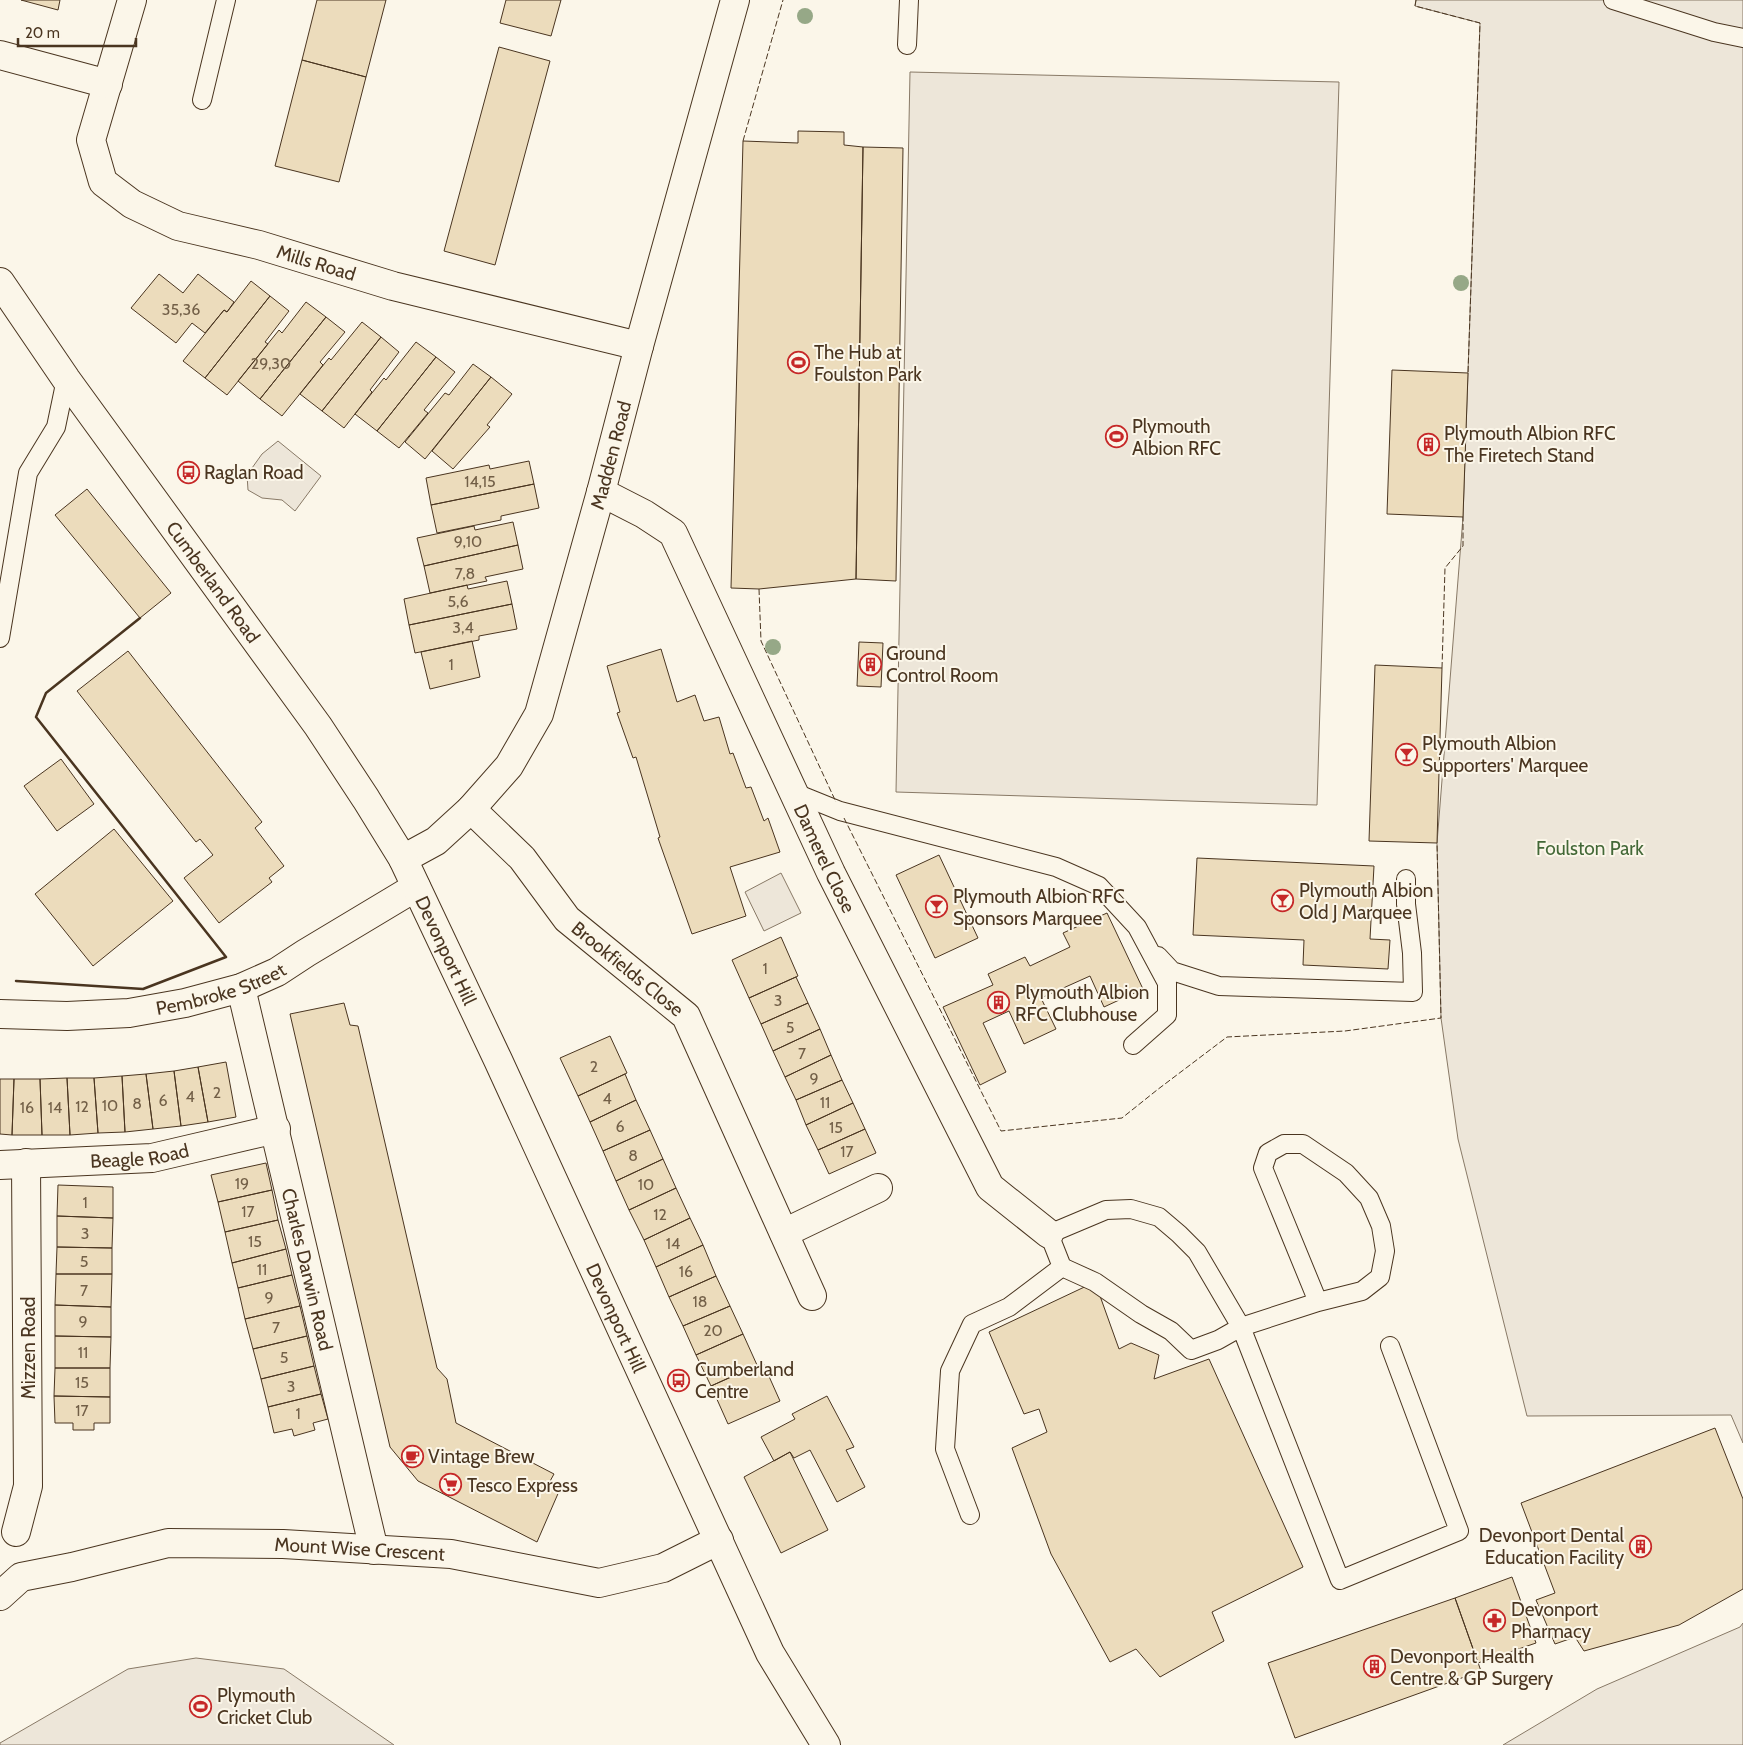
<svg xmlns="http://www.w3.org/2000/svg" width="1743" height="1745" viewBox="0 0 1743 1745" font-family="Cabin,sans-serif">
  <rect width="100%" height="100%" fill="#fbf6e9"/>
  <path fill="#ede6d9" stroke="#887966" d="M1416 0H1743V1443L1731 1415 1527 1416 1458 1139 1441 1018 1437 843 1463 517 1480 23 1415 6Z
    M910 72 1339 82 1317 805 896 792Z
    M278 441 321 476 295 511 282 500 262 498 248 490 247 475 262 454Z
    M781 873 801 913 764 931 745 892Z
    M1743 1623V1745H1503L1597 1689 1740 1627Z
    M196 1658 284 1669 394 1745H0V1743L128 1669Z"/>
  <path fill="#ecdcbc" stroke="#4a3520" d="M21 0H60L58 10Z
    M317 0H386L366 77 302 60Z
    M506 0H561L551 36 500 23Z
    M499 47 550 61 495 265 444 251Z
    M302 60 366 77 339 182 275 166Z
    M798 131 844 132V145L863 147 856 579 759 589 731 588 743 141 798 143Z
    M863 147 903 148 896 581 856 579Z
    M159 274 183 293 198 274 234 302 227 312 224 310 205 333 192 323 176 343 131 308Z
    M251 281 270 296 205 378 183 361 224 310 227 312Z
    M270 296 289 311 265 342 268 344 227 395 205 378Z
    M306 302 326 317 260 399 238 381 279 330 282 333Z
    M326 317 345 332 320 362 323 365 282 416 260 399Z
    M362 322 381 337 322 411 300 394 329 358 331 360Z
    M381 337 399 352 370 390 372 392 344 428 322 411Z
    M416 342 436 357 377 431 355 414 384 378 386 380Z
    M436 357 455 372 424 410 428 413 399 448 377 431Z
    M473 364 491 377 425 459 405 442 445 393 449 395Z
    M1392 370 1468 373 1463 517 1387 514Z
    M491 377 512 394 487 425 490 427 453 469 432 451Z
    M529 461 534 484 431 505 426 478 489 465 490 469Z
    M534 484 539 508 501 516V520L437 533 431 505Z
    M87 489 171 593 140 618 55 515Z
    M513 522 518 545 424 566 417 538 474 526 475 530Z
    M518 545 523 569 485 577 487 581 430 593 424 566Z
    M507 581 512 604 409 625 404 599 467 585 468 589Z
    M512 604 517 629 479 636V640L415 653 409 625Z
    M472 641 480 677 430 689 421 652Z
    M859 642 883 643 881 687 857 686Z
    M661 649 677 702 695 695 704 721 719 717 730 754 733 753 746 788 751 787 764 821 768 818 780 852 730 867 746 916 692 934 658 838 660 837 636 757 633 758 617 713 620 712 607 666Z
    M128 651 262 822 255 828 284 866 269 878 272 882 219 923 184 878 213 855 200 839 196 842 77 691Z
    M1375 665 1442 668 1437 843 1369 841Z
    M61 759 94 804 57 831 24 786Z
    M114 829 173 901 93 966 35 894Z
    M939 855 978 938 935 958 896 875Z
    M1197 858 1374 866 1370 939 1390 940 1388 969 1303 965 1304 940 1193 935Z
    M1107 913 1143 989 1104 1007 1090 976 1041 998 1056 1029 1024 1044 1009 1011 983 1023 1006 1072 980 1085 943 1007 993 985 988 974 1025 957 1030 966 1070 947 1063 933Z
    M781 937 798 976 749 998 732 960Z
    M796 977 808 1003 761 1024 749 998Z
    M344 1003 350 1025 358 1026 437 1368 447 1379 456 1423 554 1474 549 1483 560 1489 537 1542 418 1481 390 1447 290 1014Z
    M808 1003 820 1029 773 1051 761 1024Z
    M820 1029 831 1055 785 1077 773 1051Z
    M610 1036 627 1073 578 1096 560 1058Z
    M831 1055 842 1080 796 1100 785 1077Z
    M226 1062 236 1117 208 1122 198 1067Z
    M198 1067 208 1122 181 1126 174 1071Z
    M174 1071 181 1126 153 1129 146 1074Z
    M146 1074 153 1129 125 1132 122 1076Z
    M625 1074 636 1100 590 1122 578 1096Z
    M122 1076 125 1132 98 1133 94 1078Z
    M67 1078H94L98 1133 70 1135Z
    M67 1078 70 1135H42L40 1079Z
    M0 1079H14L12 1135 0 1134Z
    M14 1079H40L42 1135H12Z
    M842 1080 853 1103 806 1125 796 1100Z
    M636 1100 650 1130 603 1151 590 1122Z
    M853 1103 865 1129 818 1150 806 1125Z
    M865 1129 876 1153 829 1174 818 1150Z
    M650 1130 663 1159 616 1181 603 1151Z
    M663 1159 676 1188 629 1210 616 1181Z
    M266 1163 272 1190 218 1202 211 1175Z
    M58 1185 113 1187V1218L57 1216Z
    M676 1188 690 1218 644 1240 629 1210Z
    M272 1190 278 1220 225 1232 218 1202Z
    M57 1216 113 1218 112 1248 57 1247Z
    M690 1218 703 1245 656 1267 644 1240Z
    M278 1220 286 1249 232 1263 225 1232Z
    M703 1245 716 1276 669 1297 656 1267Z
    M57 1247 112 1248V1274H56Z
    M286 1249 292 1275 238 1288 232 1263Z
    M56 1274H112L111 1307 55 1305Z
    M292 1275 300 1306 245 1319 238 1288Z
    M716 1276 730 1306 683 1326 669 1297Z
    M1095 1282 1119 1349 1131 1343 1159 1355 1154 1379 1209 1359 1303 1567 1212 1612 1224 1641 1160 1677 1136 1649 1110 1662 1051 1554 1012 1448 1047 1432 1039 1409 1024 1414 989 1332Z
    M55 1305 111 1307V1337L55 1336Z
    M300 1306 307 1336 253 1349 245 1319Z
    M730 1306 743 1334 696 1355 683 1326Z
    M743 1334 757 1365 711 1386 696 1355Z
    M55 1336 111 1337 110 1368H55Z
    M307 1336 314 1366 261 1379 253 1349Z
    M763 1363 780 1401 728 1424 711 1386Z
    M314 1366 321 1394 268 1407 261 1379Z
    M55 1368H110V1397L54 1396Z
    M321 1394 328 1419 313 1423 315 1430 294 1436 292 1429 274 1433 268 1407Z
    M54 1396 110 1397V1423H94V1430H73V1423H55Z
    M827 1396 854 1447 846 1450 865 1487 837 1502 810 1450 794 1458 790 1452 774 1461 761 1437 795 1419 792 1414Z
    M1715 1428 1743 1499V1589L1679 1625 1584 1651 1575 1637 1555 1644 1536 1600 1555 1593 1521 1503Z
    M790 1452 828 1530 781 1553 744 1477Z
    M1512 1577 1536 1643 1478 1663 1455 1598Z
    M1455 1598 1481 1671 1295 1738 1268 1663Z"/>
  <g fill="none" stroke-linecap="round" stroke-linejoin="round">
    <defs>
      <path id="service" d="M1613 0 1714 32 1743 38
        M907 45 909 0
        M202 100 226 0
        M0 638 28 473 56 427 66 379
        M793 792 840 811 1056 867 1099 886 1137 927 1167 983V1015L1133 1045
        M1158 956 1172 971 1219 986 1413 992 1412 953 1406 904V879
        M1131 1209 1159 1217 1179 1234 1197 1252 1241 1327 1218 1340 1191 1350 1171 1331 1141 1314 1095 1282 1062 1267 1049 1234 1106 1210Z
        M1318 1302 1263 1168 1268 1153 1284 1144H1303L1346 1173 1369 1198 1381 1226 1385 1251 1380 1277 1362 1291 1318 1302 1241 1327 1340 1580 1459 1531 1390 1346
        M970 1515 945 1449 950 1371 972 1324 1009 1307 1062 1267"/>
      <g id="minor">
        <path id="s1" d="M132 0 91 140 103 182 132 204 178 226 259 245 393 286 639 346"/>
        <path d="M0 55 108 84"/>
        <path id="s2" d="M601 492 644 514 673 533 831 873 990 1187 1049 1234"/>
        <path id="s3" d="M471 809 522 858 567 919 686 1016 812 1296"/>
        <path id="s4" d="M403 859 436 841 471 809 509 766 539 714 601 492 639 346 735 0"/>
        <path id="s5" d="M241 988 374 1550"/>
        <path id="s6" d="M0 1014 67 1016 129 1013 185 1003 241 988 277 972 306 953 416 887"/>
        <path id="s7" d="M0 1165 152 1158 276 1129"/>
        <path d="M784 1233 878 1188"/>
        <path d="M16 1532 28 1486 26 1163"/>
        <path id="s8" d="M0 1596 21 1577 72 1567 168 1543 283 1544 451 1554 599 1583 663 1568 719 1540"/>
      </g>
      <g id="primary">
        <path id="s9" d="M0 282 66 379 318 726 366 799 403 859 498 1060 770 1653 826 1745"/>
      </g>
    </defs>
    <use href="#service" stroke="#4a3520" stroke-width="20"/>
    <use href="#minor" stroke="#4a3520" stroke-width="30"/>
    <use href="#primary" stroke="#4a3520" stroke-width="30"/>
    <use href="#service" stroke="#fbf6e9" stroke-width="18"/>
    <use href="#minor" stroke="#fbf6e9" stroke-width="28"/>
    <use href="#primary" stroke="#fbf6e9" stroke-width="28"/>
    <path stroke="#4a3520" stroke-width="1" stroke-dasharray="6 2.5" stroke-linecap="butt" d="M1416 0 1415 6 1480 23 1468 373
      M743 141 783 0
      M759 589 761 641 836 802
      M1442 668 1445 568 1463 546V517
      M844 818 1001 1131 1122 1118 1157 1090 1227 1037 1345 1031 1441 1018 1437 843"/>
    <path stroke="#4a3520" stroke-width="2.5" d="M16 981 143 989 226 957 36 717 46 693 140 618"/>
  </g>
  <g fill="#96a887">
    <circle cx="805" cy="16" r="8"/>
    <circle cx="1461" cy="283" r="8"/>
    <circle cx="773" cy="647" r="8"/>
  </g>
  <defs>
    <symbol id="stadium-ring" viewBox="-11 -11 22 22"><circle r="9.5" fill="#fbf6e9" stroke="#c62828" stroke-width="1.5"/><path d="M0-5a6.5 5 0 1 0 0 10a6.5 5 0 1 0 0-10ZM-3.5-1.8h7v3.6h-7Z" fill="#c62828"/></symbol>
    <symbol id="building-ring" viewBox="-11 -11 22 22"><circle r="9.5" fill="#fbf6e9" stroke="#c62828" stroke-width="1.5"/><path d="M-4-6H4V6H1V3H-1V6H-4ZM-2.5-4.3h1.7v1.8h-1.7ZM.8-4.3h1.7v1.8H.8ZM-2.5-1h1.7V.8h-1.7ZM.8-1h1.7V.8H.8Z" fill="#c62828"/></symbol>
    <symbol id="bus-ring" viewBox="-11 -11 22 22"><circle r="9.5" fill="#fbf6e9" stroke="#c62828" stroke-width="1.5"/><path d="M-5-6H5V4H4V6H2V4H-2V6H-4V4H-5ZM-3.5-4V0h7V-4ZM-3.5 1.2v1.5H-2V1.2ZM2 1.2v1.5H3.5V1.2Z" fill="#c62828"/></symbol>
    <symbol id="bar-ring" viewBox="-11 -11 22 22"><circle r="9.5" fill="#fbf6e9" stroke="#c62828" stroke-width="1.5"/><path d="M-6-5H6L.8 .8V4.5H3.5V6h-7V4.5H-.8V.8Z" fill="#c62828"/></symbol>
    <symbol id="cafe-ring" viewBox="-11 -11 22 22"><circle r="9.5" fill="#fbf6e9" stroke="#c62828" stroke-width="1.5"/><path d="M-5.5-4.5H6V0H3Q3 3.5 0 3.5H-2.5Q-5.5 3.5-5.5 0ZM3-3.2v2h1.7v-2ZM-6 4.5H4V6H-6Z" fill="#c62828"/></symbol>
    <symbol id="supermarket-ring" viewBox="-11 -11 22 22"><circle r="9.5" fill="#fbf6e9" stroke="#c62828" stroke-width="1.5"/><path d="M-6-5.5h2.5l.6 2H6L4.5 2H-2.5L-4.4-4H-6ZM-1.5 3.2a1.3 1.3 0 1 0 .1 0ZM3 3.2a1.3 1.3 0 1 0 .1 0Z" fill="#c62828"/></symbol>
    <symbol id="pharmacy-ring" viewBox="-11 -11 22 22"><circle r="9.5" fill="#fbf6e9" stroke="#c62828" stroke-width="1.5"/><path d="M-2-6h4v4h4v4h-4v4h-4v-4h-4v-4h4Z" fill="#c62828"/></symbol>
  </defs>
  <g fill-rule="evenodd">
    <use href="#stadium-ring" x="786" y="350" width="25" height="25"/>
    <use href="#stadium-ring" x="1104" y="424" width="25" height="25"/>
    <use href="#building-ring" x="1416" y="432" width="25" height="25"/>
    <use href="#bus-ring" x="176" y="460" width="25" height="25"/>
    <use href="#building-ring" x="858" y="652" width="25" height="25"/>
    <use href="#bar-ring" x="1394" y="742" width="25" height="25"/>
    <use href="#bar-ring" x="1270" y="888" width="25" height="25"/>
    <use href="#bar-ring" x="924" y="894" width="25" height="25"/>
    <use href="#building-ring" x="986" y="990" width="25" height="25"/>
    <use href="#bus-ring" x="666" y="1368" width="25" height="25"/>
    <use href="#cafe-ring" x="400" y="1444" width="25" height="25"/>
    <use href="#supermarket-ring" x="438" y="1472" width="25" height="25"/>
    <use href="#building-ring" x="1628" y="1534" width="25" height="25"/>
    <use href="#pharmacy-ring" x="1482" y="1608" width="25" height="25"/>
    <use href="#building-ring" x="1362" y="1654" width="25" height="25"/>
    <use href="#stadium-ring" x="188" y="1694" width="25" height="25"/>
  </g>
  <g text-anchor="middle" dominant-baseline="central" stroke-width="4" stroke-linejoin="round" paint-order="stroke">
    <g font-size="16" fill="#725f47">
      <text x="181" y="309">35,36</text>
      <text x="271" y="363">29,30</text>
      <text x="480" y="481">14,15</text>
      <text x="468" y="541">9,10</text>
      <text x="465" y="573">7,8</text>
      <text x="458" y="601">5,6</text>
      <text x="463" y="627">3,4</text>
      <text x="451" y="664">1</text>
      <text x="765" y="968">1</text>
      <text x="778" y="1000">3</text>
      <text x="790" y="1027">5</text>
      <text x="802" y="1053">7</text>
      <text x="594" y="1066">2</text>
      <text x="814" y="1078">9</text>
      <text x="217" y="1092">2</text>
      <text x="190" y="1096">4</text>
      <text x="607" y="1098">4</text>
      <text x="163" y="1100">6</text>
      <text x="825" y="1102">11</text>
      <text x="137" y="1103">8</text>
      <text x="110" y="1105">10</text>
      <text x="82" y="1106">12</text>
      <text x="27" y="1107">16</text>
      <text x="55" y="1107">14</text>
      <text x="620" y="1126">6</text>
      <text x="836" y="1127">15</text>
      <text x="847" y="1151">17</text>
      <text x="633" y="1155">8</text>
      <text x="242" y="1183">19</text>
      <text x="646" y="1184">10</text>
      <text x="85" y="1202">1</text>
      <text x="248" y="1211">17</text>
      <text x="660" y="1214">12</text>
      <text x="85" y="1233">3</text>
      <text x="255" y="1241">15</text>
      <text x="673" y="1243">14</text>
      <text x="84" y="1261">5</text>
      <text x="262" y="1269">11</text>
      <text x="686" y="1271">16</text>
      <text x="84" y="1290">7</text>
      <text x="269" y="1297">9</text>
      <text x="700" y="1301">18</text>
      <text x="83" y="1321">9</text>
      <text x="276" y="1327">7</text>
      <text x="713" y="1330">20</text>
      <text x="83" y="1352">11</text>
      <text x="284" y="1357">5</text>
      <text x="82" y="1382">15</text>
      <text x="291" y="1386">3</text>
      <text x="82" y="1410">17</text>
      <text x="298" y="1413">1</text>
    </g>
    <g font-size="19" fill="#4a3520" stroke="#fbf6e9">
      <text stroke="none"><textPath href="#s1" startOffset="420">Mills Road</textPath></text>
      <text stroke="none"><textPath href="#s4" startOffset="471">Madden Road</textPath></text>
      <text stroke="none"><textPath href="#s9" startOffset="368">Cumberland Road</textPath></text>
      <text stroke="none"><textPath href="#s2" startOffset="442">Damerel Close</textPath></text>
      <text stroke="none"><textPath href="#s9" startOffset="805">Devonport Hill</textPath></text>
      <text stroke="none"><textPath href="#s3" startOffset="225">Brookfields Close</textPath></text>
      <text stroke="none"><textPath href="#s6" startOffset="224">Pembroke Street</textPath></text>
      <text stroke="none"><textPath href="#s7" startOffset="140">Beagle Road</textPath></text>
      <text stroke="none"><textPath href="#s5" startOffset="289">Charles Darwin Road</textPath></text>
      <text stroke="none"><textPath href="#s9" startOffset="1210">Devonport Hill</textPath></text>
      <text transform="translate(28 1348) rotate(-90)">Mizzen Road</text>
      <text stroke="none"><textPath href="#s8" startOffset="371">Mount Wise Crescent</textPath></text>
    </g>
    <g font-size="19" fill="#4a3520" stroke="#fbf6e9" text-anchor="start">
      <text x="814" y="352">The Hub at<tspan x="814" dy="22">Foulston Park</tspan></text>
      <text x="1132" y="426">Plymouth<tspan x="1132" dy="22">Albion RFC</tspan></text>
      <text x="1444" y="433">Plymouth Albion RFC<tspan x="1444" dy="22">The Firetech Stand</tspan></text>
      <text x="204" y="472">Raglan Road</text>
      <text x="886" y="653">Ground<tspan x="886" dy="22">Control Room</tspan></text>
      <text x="1422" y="743">Plymouth Albion<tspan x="1422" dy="22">Supporters' Marquee</tspan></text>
      <text x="1299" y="890">Plymouth Albion<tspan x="1299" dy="22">Old J Marquee</tspan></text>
      <text x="953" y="896">Plymouth Albion RFC<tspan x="953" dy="22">Sponsors Marquee</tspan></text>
      <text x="1015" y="992">Plymouth Albion<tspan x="1015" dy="22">RFC Clubhouse</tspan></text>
      <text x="695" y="1369">Cumberland<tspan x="695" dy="22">Centre</tspan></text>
      <text x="428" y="1456">Vintage Brew</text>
      <text x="467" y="1485">Tesco Express</text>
      <text x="1624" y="1535" text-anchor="end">Devonport Dental<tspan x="1624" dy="22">Education Facility</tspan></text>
      <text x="1511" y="1609">Devonport<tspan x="1511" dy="22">Pharmacy</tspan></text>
      <text x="1390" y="1656">Devonport Health<tspan x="1390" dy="22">Centre &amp; GP Surgery</tspan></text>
      <text x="217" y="1695">Plymouth<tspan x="217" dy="22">Cricket Club</tspan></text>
    </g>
    <g font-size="19" fill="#436837" stroke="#fbf6e9">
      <text x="1590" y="848">Foulston Park</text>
    </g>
  </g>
  <path d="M18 38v8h118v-8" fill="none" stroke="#4a3520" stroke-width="2.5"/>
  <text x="25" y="38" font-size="15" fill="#4a3520" stroke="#fbf6e9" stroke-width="4" paint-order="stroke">20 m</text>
</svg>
